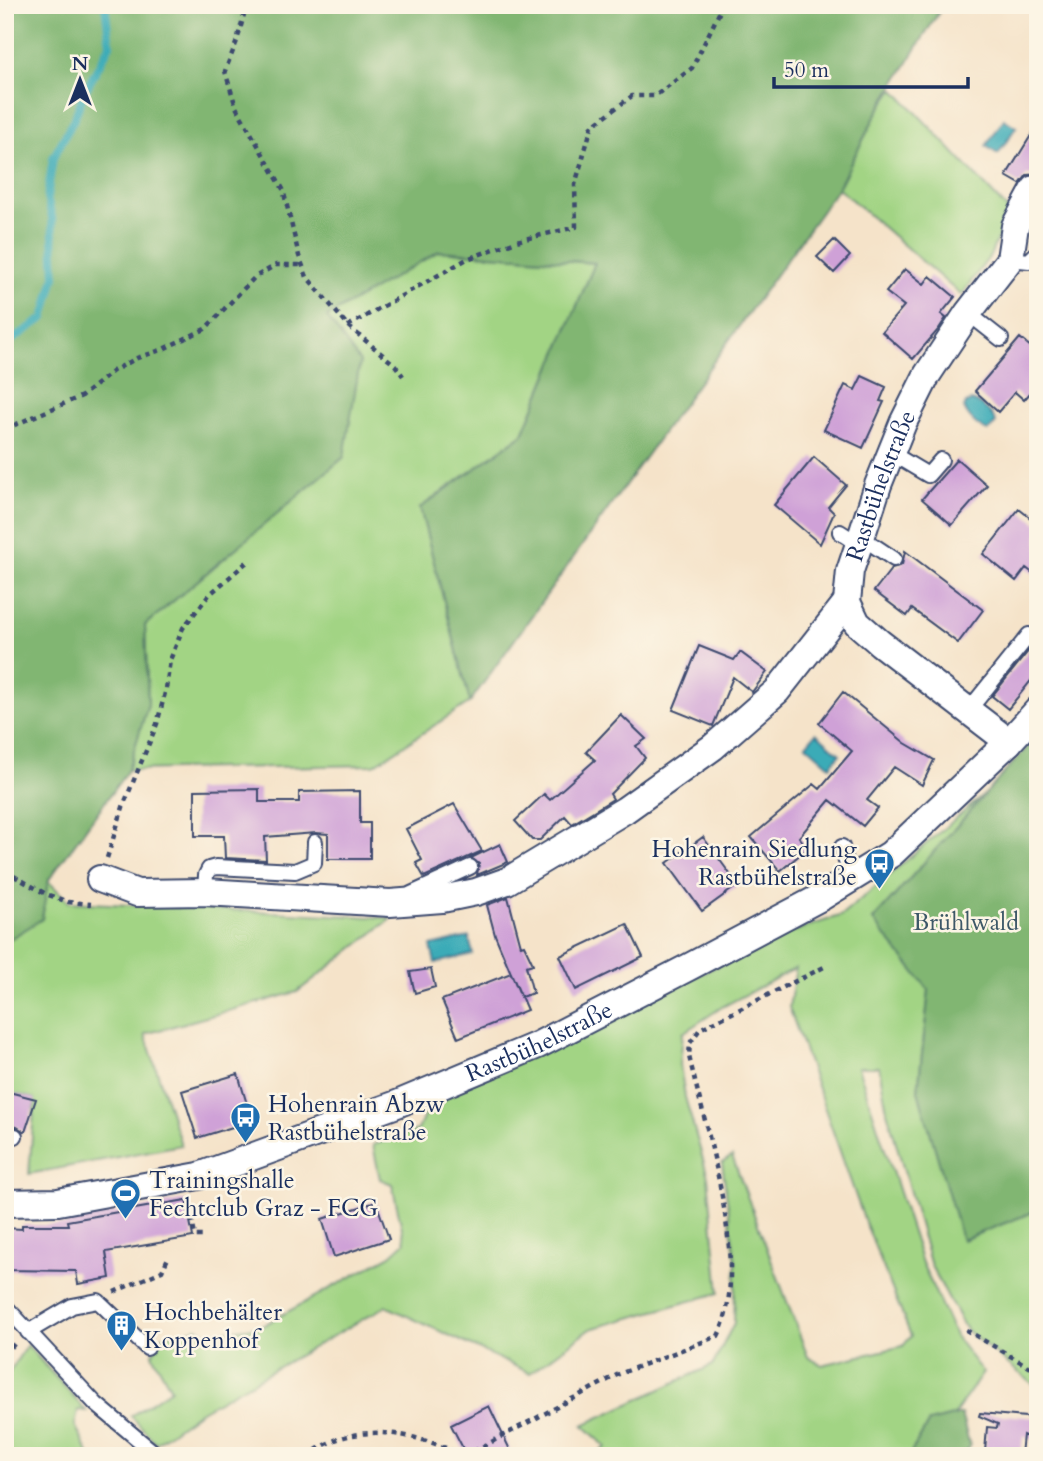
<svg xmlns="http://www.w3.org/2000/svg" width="1043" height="1461" viewBox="0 0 1043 1461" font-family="Cardo,serif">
  <rect width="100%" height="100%" fill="#fcf5e5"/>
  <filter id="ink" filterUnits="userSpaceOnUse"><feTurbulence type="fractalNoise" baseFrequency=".0143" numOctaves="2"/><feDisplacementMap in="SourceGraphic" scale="14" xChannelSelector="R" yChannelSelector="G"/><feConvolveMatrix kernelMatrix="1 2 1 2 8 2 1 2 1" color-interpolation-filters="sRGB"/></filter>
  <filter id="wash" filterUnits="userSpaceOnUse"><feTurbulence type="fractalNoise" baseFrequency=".00686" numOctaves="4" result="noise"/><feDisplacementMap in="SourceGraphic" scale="28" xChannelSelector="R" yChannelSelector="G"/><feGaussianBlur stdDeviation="1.57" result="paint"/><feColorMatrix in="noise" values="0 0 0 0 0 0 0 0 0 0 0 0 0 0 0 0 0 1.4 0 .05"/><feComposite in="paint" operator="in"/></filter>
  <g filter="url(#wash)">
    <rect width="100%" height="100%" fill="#f5e3c9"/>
    <path fill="#a2d484" stroke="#5e8271" stroke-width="2" d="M894 89 1009 211 990 256 961 295 838 188 878 111Z
      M439 251 595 263 523 434 420 508 470 702 374 765 128 770 148 704 145 625 344 457 326 317Z
      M986 793 873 920 929 990 918 1091 963 1240 1038 1210V1388L966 1330 931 1266 887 1111 879 1067H858L922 1263 955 1336 983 1373 953 1416 929 1422 909 1456H595L606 1447 583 1425 713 1365 734 1323 736 1263 722 1163 732 1156 808 1357 822 1365 903 1346 911 1336 865 1222 789 1007 796 968 722 1007 683 1033 680 1065 685 1097 708 1177 719 1293 590 1329 530 1373 386 1306 199 1412 156 1443 131 1416 171 1389 152 1354 163 1336 197 1328 206 1333 262 1326 391 1255 405 1242 392 1184 380 1179 373 1145 418 1130 430 1102 783 935 842 915Z
      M48 881 69 902 392 918 297 992 145 1034 181 1145 29 1174 35 1099 5 1091V942L42 919Z
      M27 1345 86 1411 78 1410 75 1425 90 1456H6L5 1387 8 1374Z"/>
    <path fill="#81b672" stroke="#4e7268" stroke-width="2" d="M5 5H946L939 12 878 111 838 188 470 702 420 508 523 434 595 263 439 251 327 317 360 362 344 457 145 625 148 704 128 770 48 881 42 919 5 942Z
      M1038 735V1210L962 1240 918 1091 929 990 873 920Z
      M961 1414 970 1446 964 1456H909L929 1422Z"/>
    <path fill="#3babb7" stroke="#2b6d8a" stroke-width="2" d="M1004 119 1016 127 998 154 986 146Z
      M971 401C981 403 993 413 996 423L988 431C979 428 968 418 964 408L966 403Z
      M816 733 840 754 830 766 806 745Z
      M469 937 473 954 435 963 431 946Z"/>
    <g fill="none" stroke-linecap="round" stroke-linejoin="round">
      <path stroke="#3babb7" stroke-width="8" d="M5 350 9 342 44 318 55 277 52 217 47 198 53 158 74 119 84 93 110 45 105 5"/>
    </g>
    <g id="blocks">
      <path fill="#cfa1d7" d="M1038 124V174L1027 175 1020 184 1006 176Z
        M834 240 850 256 834 273 817 257Z
        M905 269 924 284 930 276 955 297 941 314 946 318 938 330 913 359 882 332 904 306 886 292Z
        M1020 338 1038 353V366L1030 375 1038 384 1024 400 1015 392 998 412 975 391Z
        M862 376 886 387 880 401 884 402 863 448 824 430 845 385 855 390Z
        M814 457 846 485 828 507 834 513 820 544 774 505Z
        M957 459 987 485 952 525 922 499Z
        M1019 509 1038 524V577L1026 568 1016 581 983 554Z
        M905 551 983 610 958 643 912 609 907 616 874 591 892 568 902 565Z
        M1038 639V672L1008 709 992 696Z
        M699 646 734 660 740 652 767 672 752 692 733 677 713 726 673 710Z
        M843 692 905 743 934 760 922 785 894 767 867 800 878 808 863 826 830 800 799 837 808 848 780 871 751 837 814 784 820 789 852 751 819 723Z
        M621 715 646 739 636 746 645 758 610 794 613 799 572 824 565 816 540 840H532L515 821 544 794 550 800 595 760 586 752Z
        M259 789V802H299V792L360 791V823H370V859H328V834L316 833 265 837 266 860 225 858 224 836H195V790Z
        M454 804 482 851 424 877 416 863 422 860 406 829Z
        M703 837 738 885 702 911 667 863Z
        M500 844 508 862 477 875 479 864 471 858Z
        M508 897 521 946 524 945 533 964 526 966 533 993 521 997 495 935 487 905Z
        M627 924 643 957 576 990 560 956Z
        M431 969 435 987 415 993 410 972Z
        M511 973 527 1010 458 1038 442 1000Z
        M238 1074 252 1121 197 1138 182 1091Z
        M5 1091 36 1099 25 1132 17 1127 5 1125Z
        M186 1200 193 1237 106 1252 110 1278 78 1284 76 1271 5 1270V1228L22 1229V1225H68L67 1221Z
        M376 1202 389 1239 334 1257 322 1219Z
        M489 1406 513 1456H467L451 1425Z
        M980 1413 1038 1418V1442L1023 1435 1021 1455 985 1452 987 1427 997 1428 998 1424 979 1416Z"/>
    </g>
  </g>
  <g filter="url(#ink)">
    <use href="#blocks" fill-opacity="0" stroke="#3c4a6e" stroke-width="2"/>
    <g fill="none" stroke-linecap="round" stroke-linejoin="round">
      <defs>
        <path id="lane" d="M1010 259 1029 261 1038 252
          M968 313 1001 339
          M891 453 928 475 941 460
          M840 532 859 544
          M861 537 894 559
          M968 711 1029 635
          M842 847 851 879
          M205 892 206 875 209 869 216 867 295 871 314 863 315 842
          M411 894 470 867
          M5 1135 15 1136
          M5 1306 96 1404 158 1456
          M28 1332 72 1306 98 1301 147 1348"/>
        <g id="street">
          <path id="s1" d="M1009 742 880 643 857 623 847 602 850 571 859 544 878 485 903 423 927 375 968 313 1010 259 1015 226 1035 189"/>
          <path d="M100 879 137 893 205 892 390 903 442 899 476 892 507 881 625 810 713 747 777 691 847 602"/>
          <path id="s2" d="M5 1203 58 1202 199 1176 397 1104 538 1045 689 967 823 896 891 854 1009 742 1038 710"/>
        </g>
      </defs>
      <use href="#lane" stroke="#3c4a6e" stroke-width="18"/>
      <use href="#street" stroke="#3c4a6e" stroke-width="30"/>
      <path stroke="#3c4a6e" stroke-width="4.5" stroke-dasharray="5 5" stroke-linecap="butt" d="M251 5 245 11 237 41 225 71 236 107 283 189 299 256 307 277 348 326 395 365 403 376
        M348 326 467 259 516 241 576 227 575 185 592 126 632 96H655L692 68 723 5
        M5 429 82 396 113 371 137 358 161 350 205 329 255 277 276 265H302
        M107 858 124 804 157 724 166 689 170 660 183 628 209 595 247 562
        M5 871 46 894 68 902 91 904
        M190 1220H192L195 1236H203
        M114 1292 162 1271 168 1258
        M966 1330 1038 1372
        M5 1355 14 1344
        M308 1456C353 1419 415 1432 464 1456
        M465 1456 619 1374 718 1336C752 1269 705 1128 689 1056L690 1043 700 1029 824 967"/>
      <use href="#lane" stroke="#fff" stroke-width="14"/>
      <use href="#street" stroke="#fff" stroke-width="26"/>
    </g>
  </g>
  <defs>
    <symbol id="bus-pin" viewBox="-11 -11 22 30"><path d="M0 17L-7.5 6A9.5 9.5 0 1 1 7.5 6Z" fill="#1f6fb2" stroke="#fcf5e5"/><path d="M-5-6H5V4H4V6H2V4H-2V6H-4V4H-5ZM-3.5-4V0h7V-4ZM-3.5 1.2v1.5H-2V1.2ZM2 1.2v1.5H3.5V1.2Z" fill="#fff"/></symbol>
    <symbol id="stadium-pin" viewBox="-11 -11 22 30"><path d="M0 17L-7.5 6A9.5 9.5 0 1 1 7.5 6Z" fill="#1f6fb2" stroke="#fcf5e5"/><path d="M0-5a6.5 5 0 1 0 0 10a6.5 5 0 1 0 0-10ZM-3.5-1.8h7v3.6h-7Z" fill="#fff"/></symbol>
    <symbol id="building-pin" viewBox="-11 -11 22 30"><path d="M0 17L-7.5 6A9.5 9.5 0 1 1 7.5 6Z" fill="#1f6fb2" stroke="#fcf5e5"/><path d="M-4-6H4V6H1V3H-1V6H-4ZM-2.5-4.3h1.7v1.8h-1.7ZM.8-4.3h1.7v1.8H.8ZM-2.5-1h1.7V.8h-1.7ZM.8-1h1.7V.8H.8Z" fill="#fff"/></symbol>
  </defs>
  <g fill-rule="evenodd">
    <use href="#bus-pin" x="862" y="846" width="35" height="47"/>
    <use href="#bus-pin" x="228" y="1100" width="35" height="47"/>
    <use href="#stadium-pin" x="108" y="1176" width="35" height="47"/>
    <use href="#building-pin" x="104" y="1308" width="35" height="47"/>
  </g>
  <g text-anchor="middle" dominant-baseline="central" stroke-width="5" stroke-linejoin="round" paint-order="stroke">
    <g font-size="24" fill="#1b2f5e" stroke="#fcf5e5">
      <text stroke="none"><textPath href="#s1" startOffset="338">Rastbühelstraße</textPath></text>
      <text stroke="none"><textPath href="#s2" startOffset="562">Rastbühelstraße</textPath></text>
    </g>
    <g font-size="24" fill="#1b2f5e" stroke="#fcf5e5" text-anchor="start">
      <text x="857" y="849" text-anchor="end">Hohenrain Siedlung<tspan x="857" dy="28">Rastbühelstraße</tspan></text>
      <text x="268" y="1104">Hohenrain Abzw<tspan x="268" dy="28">Rastbühelstraße</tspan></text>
      <text x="149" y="1180">Trainingshalle<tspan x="149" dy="28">Fechtclub Graz - FCG</tspan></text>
      <text x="144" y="1312">Hochbehälter<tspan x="144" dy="28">Koppenhof</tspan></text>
    </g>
    <g font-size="24" fill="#3d5868" stroke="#fcf5e5">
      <text x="966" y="922">Brühlwald</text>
    </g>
  </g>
  <rect width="1043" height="1461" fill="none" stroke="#fcf5e5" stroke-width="28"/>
  <g transform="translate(80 80)" stroke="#fcf5e5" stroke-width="5" paint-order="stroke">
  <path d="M0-5L12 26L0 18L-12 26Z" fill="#1b2f5e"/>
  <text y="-10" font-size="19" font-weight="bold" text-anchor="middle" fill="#1b2f5e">N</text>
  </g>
  <path d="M774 77v10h194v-10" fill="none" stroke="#1b2f5e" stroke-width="3.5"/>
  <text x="784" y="77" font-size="21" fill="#1b2f5e" stroke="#fcf5e5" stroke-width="5" paint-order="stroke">50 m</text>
</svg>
